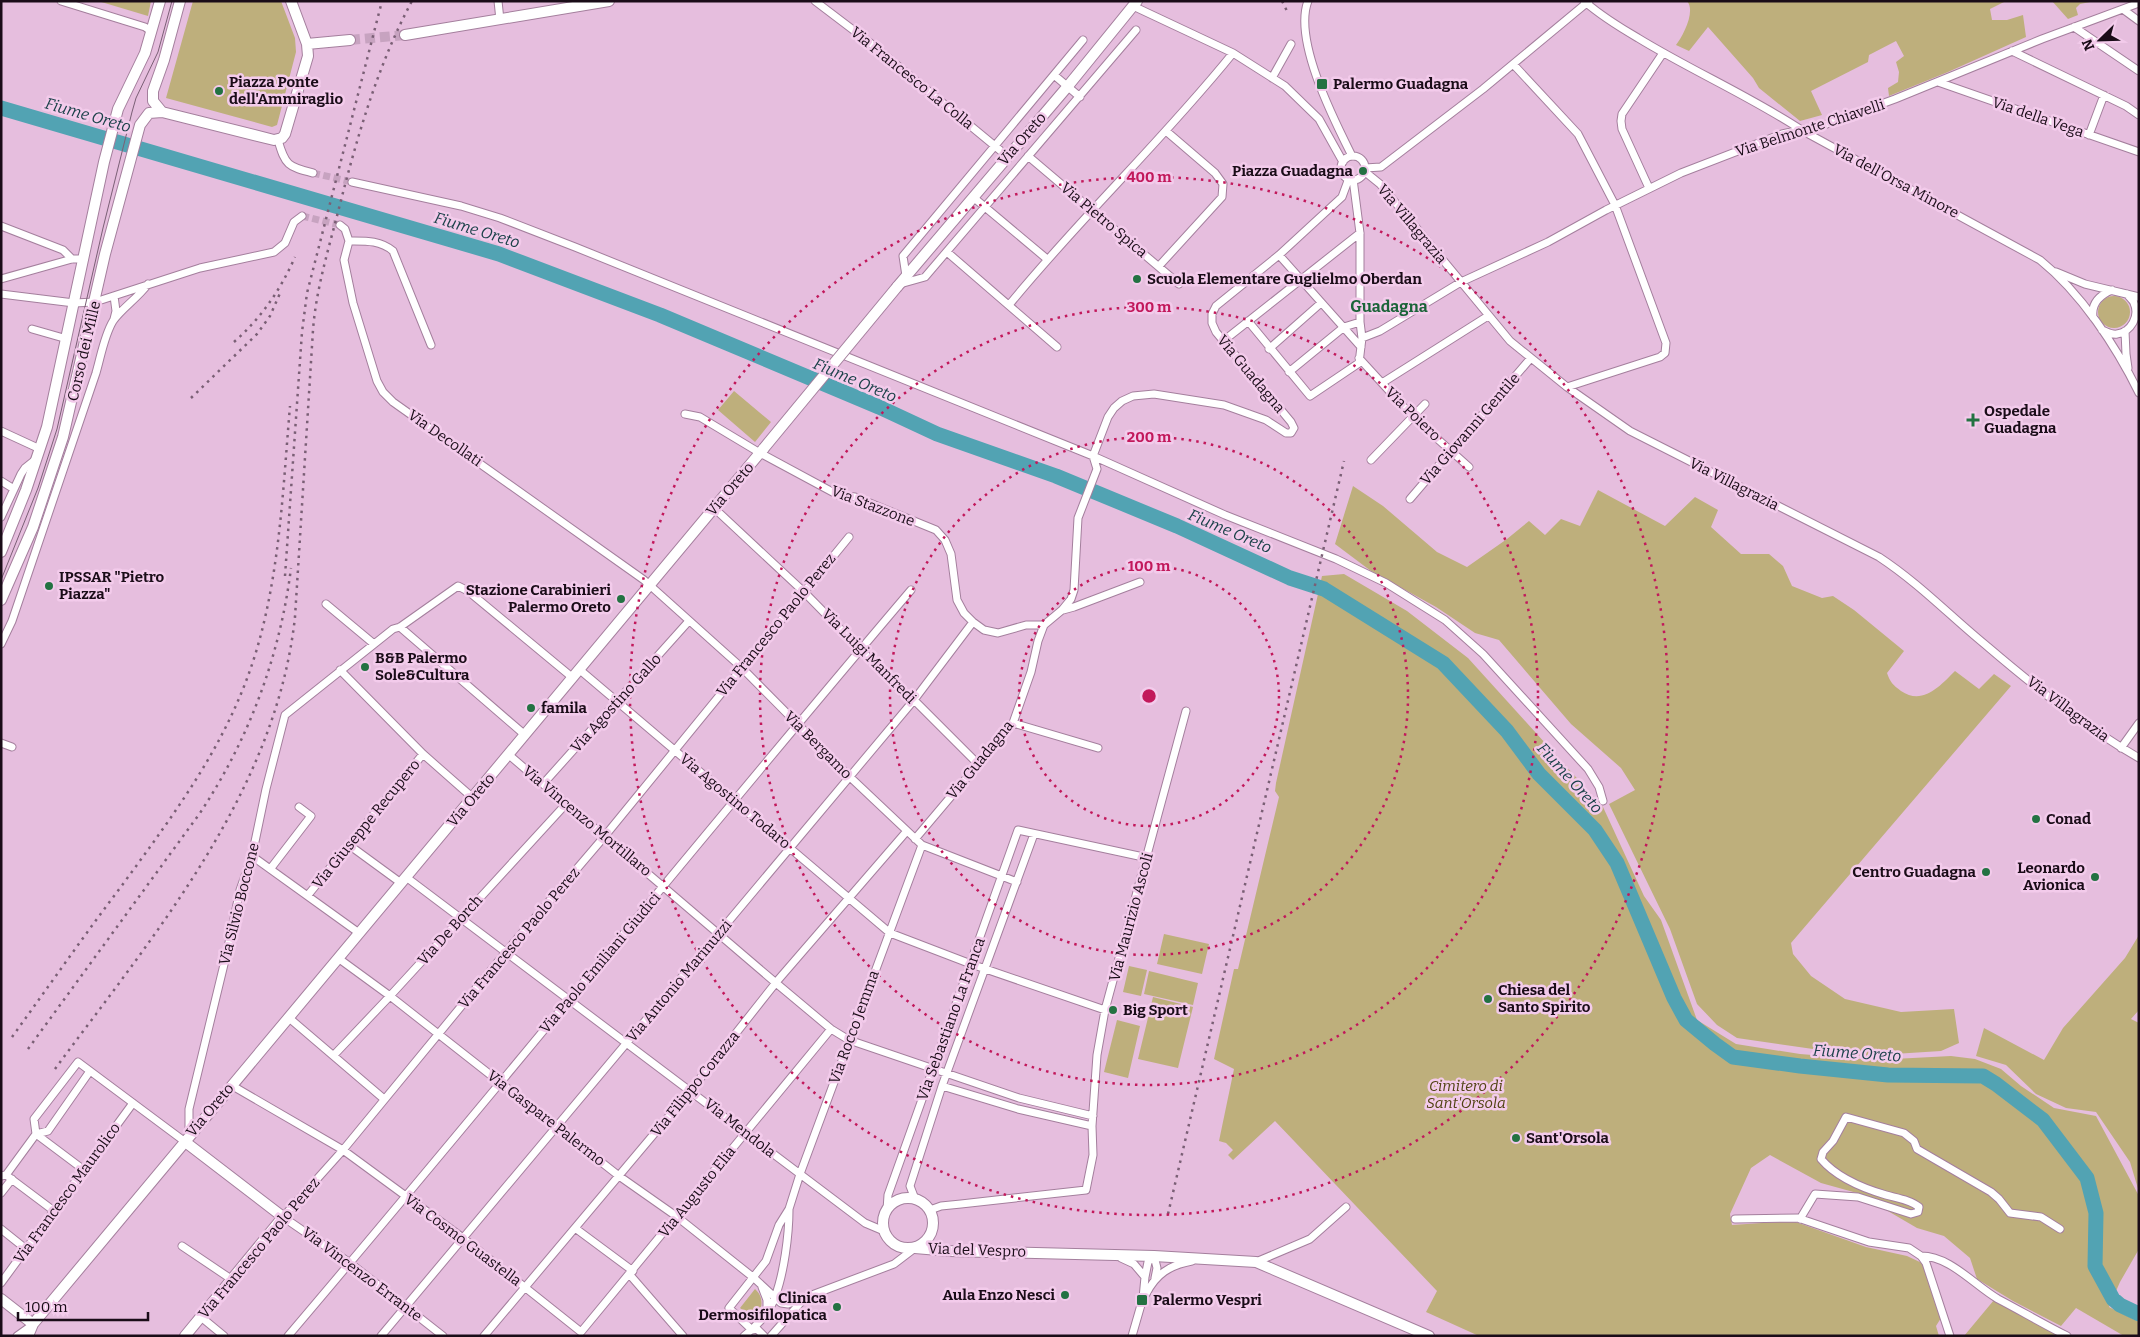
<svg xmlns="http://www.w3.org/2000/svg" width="2140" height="1337" viewBox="0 0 2140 1337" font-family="Bitter,serif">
  <rect width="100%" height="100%" fill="#e6bede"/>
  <path fill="#beaf7c" d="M98 1H151L148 16Z
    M193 1H281L295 38 296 52 277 125 272 127 166 98Z
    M1687 1H2006L1990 9 1992 20H2007L2023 15 2026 37 1948 72 1889 96 1888 88 1898 82 1899 72 1896 62 1904 56 1896 41 1869 55 1868 62 1811 91 1822 115 1800 121 1759 88 1753 78 1708 27 1689 51 1676 45C1683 36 1696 11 1687 1Z
    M2052 1H2095L2080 4 2076 8 2078 15 2068 19Z
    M2098 312a16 16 0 1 1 32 0a16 16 0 1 1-32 0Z
    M734 391 771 422 755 442 718 410Z
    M1353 486 1383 506 1437 552 1467 567 1507 539 1529 521 1545 535 1561 519 1580 526 1598 490 1665 526 1695 497 1718 510 1711 527 1741 554H1769L1783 566 1792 586 1822 598 1833 596 1854 610 1904 651 1887 673C1890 682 1893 685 1901 691 1923 706 1941 685 1955 671L1979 689 1994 674 2011 686 1791 943 1793 954 1811 976 1845 999 1901 1012 1954 1009 1959 1043 1941 1051 1862 1056 1737 1038 1717 1025 1697 1004 1670 929 1609 804 1635 790 1621 768 1571 724 1499 640 1475 633 1436 607 1371 571 1335 544Z
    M1344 574 1407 611 1468 658 1603 807 1644 896 1661 920 1697 1020 1736 1044 1800 1054 1874 1060 1951 1056 1975 1059 2001 1069 2021 1086 2054 1108 2096 1116 2139 1196V1249L2120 1282 2109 1307 2139 1322V1336H2124L2076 1308 2061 1326 2013 1301 1977 1279 1970 1258 1944 1236 1917 1228 1857 1193 1821 1183 1770 1155 1751 1168 1730 1214 1732 1225 1793 1221 1866 1247 1907 1256 1922 1263 1941 1318 1936 1326 1939 1336H1479L1426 1312 1437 1291 1275 1121 1233 1160 1228 1155 1233 1150 1226 1143 1219 1141 1234 1069 1214 1059 1234 969H1238L1279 797 1275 791 1276 783 1322 576Z
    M1164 934 1209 944 1202 974 1157 964Z
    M2139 935V1010L2131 1019 2139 1023V1192L2130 1162 2096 1112 2066 1108 2036 1094 2006 1065 1976 1056 1984 1028 2044 1060 2063 1028 2125 958Z
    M1129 966 1147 970 1141 996 1123 992Z
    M1149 971 1198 983 1193 1005 1144 994Z
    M1153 997 1193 1007 1178 1068 1138 1059Z
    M1117 1020 1140 1026 1128 1078 1104 1072Z
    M755 1289C762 1295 764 1305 758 1314L755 1310 753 1311 757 1315 752 1321 748 1317 749 1315 740 1308Z
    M1994 1300 2026 1316 2058 1336H1964Z"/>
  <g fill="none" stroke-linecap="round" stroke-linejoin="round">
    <path stroke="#52a3b3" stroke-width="15" d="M1 108 499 254 660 315 879 407 937 434 1056 476 1177 526 1290 578 1324 589 1443 663 1507 731 1539 774 1595 830 1617 863 1674 998 1686 1020 1715 1044 1733 1057 1800 1066 1888 1075 1983 1076 1996 1084 2043 1120 2087 1178 2096 1213 2095 1266 2113 1299 2120 1305 2139 1314"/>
    <path stroke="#c7a3c0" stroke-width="7" stroke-dasharray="7 3.5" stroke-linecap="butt" d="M313 173 352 182
      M302 216 340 225"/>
    <path stroke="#c7a3c0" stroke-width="10" stroke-dasharray="10 5" stroke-linecap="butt" d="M350 40 405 35"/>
    <defs>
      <path id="street" d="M61 1 145 27 152 32
        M498 1 500 20
        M815 1 869 42 1007 156
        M1308 1C1293 40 1334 120 1352 156
        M1584 1C1601 16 1619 27 1638 38 1692 71 1750 96 1803 131L2040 260C2081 293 2116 346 2139 393
        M1133 6 1233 53 1285 86 1319 119 1343 162
        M2124 10 2139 21
        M2074 27 2139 71
        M2012 51 2126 106 2139 115
        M1513 64 1578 134 1615 205 1666 343 1665 353 1660 357 1567 387
        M1054 75 1080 97
        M1272 78 1291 44
        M1938 82 2139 152
        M2089 135 2104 95
        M278 140C285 165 288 167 313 173
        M1028 156 1179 284
        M1341 168a12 12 0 1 1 24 0a12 12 0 1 1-24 0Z
        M1365 168 1381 167 1483 89 1589 1
        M1364 171 1380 184 1510 341 1567 387 1630 431 1879 557C1920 584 1951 617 1988 647 2035 687 2085 727 2139 758
        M352 182 461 206 500 218 575 247 1093 456 1225 515 1336 559 1386 583 1445 620 1483 654 1588 769 1599 787 1603 801
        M1649 188 1622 129 1621 121 1622 114 1663 53
        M973 197 1047 259
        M340 225 345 229 349 241 344 260 353 303 377 381 383 392 393 402 644 580 741 667 850 777 922 845 1017 882
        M1 226 63 250 72 259
        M349 241C365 241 380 240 393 251L431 345
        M947 252 1057 347
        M1279 255 1361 347
        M1159 266 1222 197 1223 184 1215 173 1166 131
        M2056 272 2085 284 2139 297
        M906 276 903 256 1083 40
        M1 279 72 259H84
        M900 284 925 277 1136 30
        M1 294 74 303 95 302 200 268 274 252 285 243 294 222 302 216
        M114 296 116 311 114 319
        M1009 305C1080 218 1162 141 1233 53
        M2093 317C2091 303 2100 295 2112 290
        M1248 321 1310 396 1359 363 1362 338 1360 322V233L1353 179
        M32 329 67 339
        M2102 330C2107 332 2112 335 2117 334 2131 332 2140 316 2134 303 2133 300 2129 297 2127 294
        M2125 331 2126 354 2128 368
        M1362 338 1380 331 1461 282 1548 242 1606 210 1681 173 1782 134 1824 125 1895 99 2042 39 2139 3
        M1222 342 1360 233
        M1269 349 1321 303
        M1359 358 1414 418 1469 467
        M1289 372 1344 327 1360 322
        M1382 383 1488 316
        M685 414 700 417 760 453 838 495 855 497 936 530 945 540 951 554 957 600 964 613 973 622 984 630 998 633 1026 625H1044
        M1 431 40 449
        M1371 460 1425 404
        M1 481 14 489
        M1410 499 1530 359
        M714 508 804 592 907 697 914 700 978 764
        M1 517 21 474 25 468 35 460
        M326 604 374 644
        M1063 610 1074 607 1140 582
        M400 627 525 735
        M1 644 12 621 96 373C101 356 104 336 113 321 122 308 138 298 148 284
        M340 670 423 754 473 798
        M580 670 890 933 971 964 1105 1010
        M1013 723 1098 748
        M1 743 12 747
        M2121 748 2139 723
        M509 755 776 983 831 1029 849 1040 1019 1098 1093 1116
        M543 784 688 622
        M915 839 1013 723 1031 672 1038 641 1044 625 1062 610 1071 599 1074 590 1078 518 1097 469 1093 456 1108 417 1114 408 1122 401 1133 396 1154 394 1224 405 1266 420 1286 433H1291L1294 428 1291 422 1216 332 1212 323V314L1216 306 1279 255 1342 197 1349 178
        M349 845 401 883
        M252 856 359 933
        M271 868 311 816 299 807
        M406 877 865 1223 884 1231
        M308 895 423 754
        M338 958 390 996 619 1176 676 1216 754 1278 781 1303 788 1304 894 1264 915 1248
        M288 1017 384 1099
        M334 1055 390 996 566 804
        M231 1085 343 1150 463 1238 581 1332 831 1029
        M942 1086 1018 1109 1092 1126
        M36 1134 48 1131 90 1071
        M36 1134 84 1170
        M189 1135V1109L227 952 240 890 252 856 266 789 285 715 393 629 400 627 458 586 468 591 573 678
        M6 1175 54 1211
        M1 1176 6 1175 36 1134 34 1119 78 1062 184 1141
        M1 1193 12 1179
        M915 1199 910 1186 942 1086 1034 834
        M887 1210 888 1195 1018 830 1148 858
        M930 1210 941 1206 961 1204 1086 1190 1093 1155 1092 1126 1097 1055 1105 1010 1186 711
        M1735 1219 1798 1218 1869 1242 1909 1248 1921 1256 1926 1263 1950 1336
        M1800 1219 1815 1194 1858 1197 1911 1214 1918 1212 1919 1207C1911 1200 1897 1198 1886 1195 1862 1188 1837 1178 1821 1159L1823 1152 1833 1141 1846 1117 1904 1133 1914 1141 1917 1149 1991 1192 1999 1199 2010 1213 2041 1217 2060 1229
        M575 1228 633 1271
        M1 1229 26 1249
        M182 1246 231 1279
        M1921 1256C1950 1256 1974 1285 1998 1299 2021 1311 2043 1324 2067 1336
        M1121 1258 1134 1264 1145 1277 1143 1298 1132 1336
        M1256 1262 1310 1239 1346 1207
        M630 1275 683 1336
        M1145 1277 1148 1262 1154 1256 1157 1268 1155 1278
        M1 1283 133 1103
        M762 1287 767 1300V1311
        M1146 1294C1156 1274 1170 1265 1192 1261
        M201 1317 224 1336
        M17 1336 31 1326
        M288 1336C498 1089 701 837 911 590
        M381 1336 914 700 973 622
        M443 1336 350 1263 283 1217 343 1150 505 953 604 837 849 537
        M484 1336 691 1090 778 980 906 832
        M744 1336C756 1327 770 1312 775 1297 784 1273 789 1235 789 1210
        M764 1336 757 1329 752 1330 729 1308 766 1261 779 1225 789 1209 800 1174 922 845
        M771 1336 802 1301"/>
      <path id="secondary" d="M180 1 164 60 153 91V101L162 112 274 140 282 138 285 134 308 56 307 44 291 1
        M405 35 609 1
        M307 44 350 40
        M897 287 1068 86 1137 1
        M1 552 26 490 47 427 104 162 118 109 145 53 160 1
        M1 600 33 527 63 437 105 254 140 125 149 113 162 112
        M184 1141 283 1217 185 1336
        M883 1223a25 25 0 1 1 50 0a25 25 0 1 1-50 0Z
        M915 1248 950 1251 1154 1256 1256 1262 1429 1336
        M1 1299 33 1324
        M28 1336 33 1324 764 448"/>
    </defs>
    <use href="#street" stroke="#a47f9d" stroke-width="9"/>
    <use href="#secondary" stroke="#a47f9d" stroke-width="12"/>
    <use href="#street" stroke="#fff" stroke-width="7"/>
    <use href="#secondary" stroke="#fff" stroke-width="10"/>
    <path stroke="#7a5f75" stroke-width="1" d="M1 580 38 488 57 429 103 228 132 112 136 98 158 52 172 1"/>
    <path stroke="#7a5f75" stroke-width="2.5" stroke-dasharray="2.5 5" stroke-linecap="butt" d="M1282 1 1287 11
      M234 342C261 318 280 291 295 257
      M191 398 257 334 270 316 281 291
      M285 576 302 332 307 293 382 1
      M12 1037C49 986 85 934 123 884 177 810 229 741 256 652 280 572 283 488 290 406
      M28 1049 200 813C249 739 280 656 291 568
      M55 1069C155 933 276 792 295 617L313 330C316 290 328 251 338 212 356 141 377 66 412 1
      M1168 1214 1344 461"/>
    <defs>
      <path id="secondary-bridge" d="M764 448 897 287"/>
    </defs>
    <use href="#secondary-bridge" stroke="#a47f9d" stroke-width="12" stroke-linecap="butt"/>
    <use href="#secondary-bridge" stroke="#fff" stroke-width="10"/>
  </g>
  <g fill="none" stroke="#c2185b" stroke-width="2.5" stroke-dasharray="2.5 5">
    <circle cx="1149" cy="696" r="130"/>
    <circle cx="1149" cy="696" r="259"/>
    <circle cx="1149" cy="696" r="389"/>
    <circle cx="1149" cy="696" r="519"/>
  </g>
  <g fill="#237242" stroke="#f3cbeb" stroke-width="2">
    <rect x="1316" y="78" width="12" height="12" rx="2.5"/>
    <circle cx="219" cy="91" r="5"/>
    <circle cx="1363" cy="171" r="5"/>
    <circle cx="1137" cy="279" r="5"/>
    <path d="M1970.5 412.5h5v5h5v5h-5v5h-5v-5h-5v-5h5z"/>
    <circle cx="49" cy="586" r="5"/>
    <circle cx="621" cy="599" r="5"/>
    <circle cx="365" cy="667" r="5"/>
    <circle cx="531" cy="708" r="5"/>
    <circle cx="2036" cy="819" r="5"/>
    <circle cx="1986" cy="872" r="5"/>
    <circle cx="2095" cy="877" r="5"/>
    <circle cx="1488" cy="999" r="5"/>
    <circle cx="1113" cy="1010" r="5"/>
    <circle cx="1516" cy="1138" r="5"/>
    <circle cx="1065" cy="1295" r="5"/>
    <rect x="1136" y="1294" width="12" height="12" rx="2.5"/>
    <circle cx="837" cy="1307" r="5"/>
  </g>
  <g text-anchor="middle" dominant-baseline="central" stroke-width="5" stroke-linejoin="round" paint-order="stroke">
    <g font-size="15" fill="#1a0c18" stroke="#f3cbeb">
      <text transform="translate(912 78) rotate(39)">Via Francesco La Colla</text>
      <text transform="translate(2038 117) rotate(19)">Via della Vega</text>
      <text transform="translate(1810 128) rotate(-18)">Via Belmonte Chiavelli</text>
      <text transform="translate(1022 139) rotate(-49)">Via Oreto</text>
      <text transform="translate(1896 181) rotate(28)">Via dell'Orsa Minore</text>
      <text transform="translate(1104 220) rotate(40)">Via Pietro Spica</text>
      <text transform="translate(1412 224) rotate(50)">Via Villagrazia</text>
      <text transform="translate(84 351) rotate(-77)">Corso dei Mille</text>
      <text transform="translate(1251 374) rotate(50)">Via Guadagna</text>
      <text transform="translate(1413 414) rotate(44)">Via Poiero</text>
      <text transform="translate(1470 429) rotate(-49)">Via Giovanni Gentile</text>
      <text transform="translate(445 438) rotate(35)">Via Decollati</text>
      <text transform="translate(1734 484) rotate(27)">Via Villagrazia</text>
      <text transform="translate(730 489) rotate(-50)">Via Oreto</text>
      <text transform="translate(873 506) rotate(21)">Via Stazzone</text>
      <text transform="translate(776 625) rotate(-51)">Via Francesco Paolo Perez</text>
      <text transform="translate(869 656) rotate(45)">Via Luigi Manfredi</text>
      <text transform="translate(616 703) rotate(-48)">Via Agostino Gallo</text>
      <text transform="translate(2068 709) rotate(37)">Via Villagrazia</text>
      <text transform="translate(818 745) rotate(45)">Via Bergamo</text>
      <text transform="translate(980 760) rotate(-51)">Via Guadagna</text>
      <text transform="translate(471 800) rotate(-50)">Via Oreto</text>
      <text transform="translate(735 801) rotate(40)">Via Agostino Todaro</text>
      <text transform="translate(587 821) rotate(40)">Via Vincenzo Mortillaro</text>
      <text transform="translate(366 824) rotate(-51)">Via Giuseppe Recupero</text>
      <text transform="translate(239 904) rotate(-76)">Via Silvio Boccone</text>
      <text transform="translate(1131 917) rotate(-75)">Via Maurizio Ascoli</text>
      <text transform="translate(450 930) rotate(-48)">Via De Borch</text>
      <text transform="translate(519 938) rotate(-50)">Via Francesco Paolo Perez</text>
      <text transform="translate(600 963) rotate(-50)">Via Paolo Emiliani Giudici</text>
      <text transform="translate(679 981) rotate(-50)">Via Antonio Marinuzzi</text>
      <text transform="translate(951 1019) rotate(-70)">Via Sebastiano La Franca</text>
      <text transform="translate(854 1027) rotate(-70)">Via Rocco Jemma</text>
      <text transform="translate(695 1084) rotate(-51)">Via Filippo Corazza</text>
      <text transform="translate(210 1110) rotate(-50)">Via Oreto</text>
      <text transform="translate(546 1118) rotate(38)">Via Gaspare Palermo</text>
      <text transform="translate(740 1128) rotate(38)">Via Mendola</text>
      <text transform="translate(697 1192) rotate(-51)">Via Augusto Elia</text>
      <text transform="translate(67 1193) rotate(-54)">Via Francesco Maurolico</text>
      <text transform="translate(463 1240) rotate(37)">Via Cosmo Guastella</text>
      <text transform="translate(259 1248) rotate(-50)">Via Francesco Paolo Perez</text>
      <text transform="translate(977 1250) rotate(2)">Via del Vespro</text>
      <text transform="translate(362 1274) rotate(37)">Via Vincenzo Errante</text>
    </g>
    <g font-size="15" font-weight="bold" fill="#1a0c18" stroke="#f3cbeb" text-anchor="start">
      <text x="229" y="82">Piazza Ponte<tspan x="229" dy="17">dell'Ammiraglio</tspan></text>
      <text x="1333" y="84">Palermo Guadagna</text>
      <text x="1353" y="171" text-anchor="end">Piazza Guadagna</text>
      <text x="1147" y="279">Scuola Elementare Guglielmo Oberdan</text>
      <text x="1984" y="411">Ospedale<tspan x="1984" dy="17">Guadagna</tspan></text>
      <text x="59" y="577">IPSSAR "Pietro<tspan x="59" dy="17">Piazza"</tspan></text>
      <text x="611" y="590" text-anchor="end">Stazione Carabinieri<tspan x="611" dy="17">Palermo Oreto</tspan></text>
      <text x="375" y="658">B&amp;B Palermo<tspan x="375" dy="17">Sole&amp;Cultura</tspan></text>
      <text x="541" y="708">famila</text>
      <text x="2046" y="819">Conad</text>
      <text x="2085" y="868" text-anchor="end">Leonardo<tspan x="2085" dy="17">Avionica</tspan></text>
      <text x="1976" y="872" text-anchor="end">Centro Guadagna</text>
      <text x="1498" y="990">Chiesa del<tspan x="1498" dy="17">Santo Spirito</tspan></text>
      <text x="1123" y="1010">Big Sport</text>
      <text x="1526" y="1138">Sant'Orsola</text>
      <text x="1055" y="1295" text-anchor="end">Aula Enzo Nesci</text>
      <text x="827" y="1298" text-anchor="end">Clinica<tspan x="827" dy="17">Dermosifilopatica</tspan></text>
      <text x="1153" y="1300">Palermo Vespri</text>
    </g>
    <g font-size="15" font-style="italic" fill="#504312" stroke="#f3cbeb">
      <text x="1466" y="1086">Cimitero di<tspan x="1466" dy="17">Sant'Orsola</tspan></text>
    </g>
    <g font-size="16" font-style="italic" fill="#1b4149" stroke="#f3cbeb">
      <text transform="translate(88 115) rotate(16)">Fiume Oreto</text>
      <text transform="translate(477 230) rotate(17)">Fiume Oreto</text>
      <text transform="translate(855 380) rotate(23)">Fiume Oreto</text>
      <text transform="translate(1230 531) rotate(23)">Fiume Oreto</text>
      <text transform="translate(1570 778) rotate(48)">Fiume Oreto</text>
      <text transform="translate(1857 1053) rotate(4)">Fiume Oreto</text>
    </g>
    <g font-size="16" font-weight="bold" fill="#1b6439" stroke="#f3cbeb">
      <text x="1389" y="306">Guadagna</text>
    </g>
  </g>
  <circle cx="1149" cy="696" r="8" fill="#c2185b" stroke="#f3cbeb" stroke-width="2.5"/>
  <g font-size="15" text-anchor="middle" font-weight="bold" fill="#c2185b" stroke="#f3cbeb" stroke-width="5" stroke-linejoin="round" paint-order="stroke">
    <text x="1149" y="182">400 m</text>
    <text x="1149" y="312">300 m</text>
    <text x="1149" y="442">200 m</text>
    <text x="1149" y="571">100 m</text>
  </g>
  <rect width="2140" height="1337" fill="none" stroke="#1a0c18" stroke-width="5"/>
  <g transform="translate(2100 40) rotate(247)" stroke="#f3cbeb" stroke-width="4" paint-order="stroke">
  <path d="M0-4L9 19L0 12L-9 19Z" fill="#1a0c18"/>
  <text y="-8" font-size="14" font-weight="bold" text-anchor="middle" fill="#1a0c18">N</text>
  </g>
  <path d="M18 1312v8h130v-8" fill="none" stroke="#1a0c18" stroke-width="2.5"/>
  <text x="25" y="1312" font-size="15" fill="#1a0c18" stroke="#f3cbeb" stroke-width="4" paint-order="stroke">100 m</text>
</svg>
